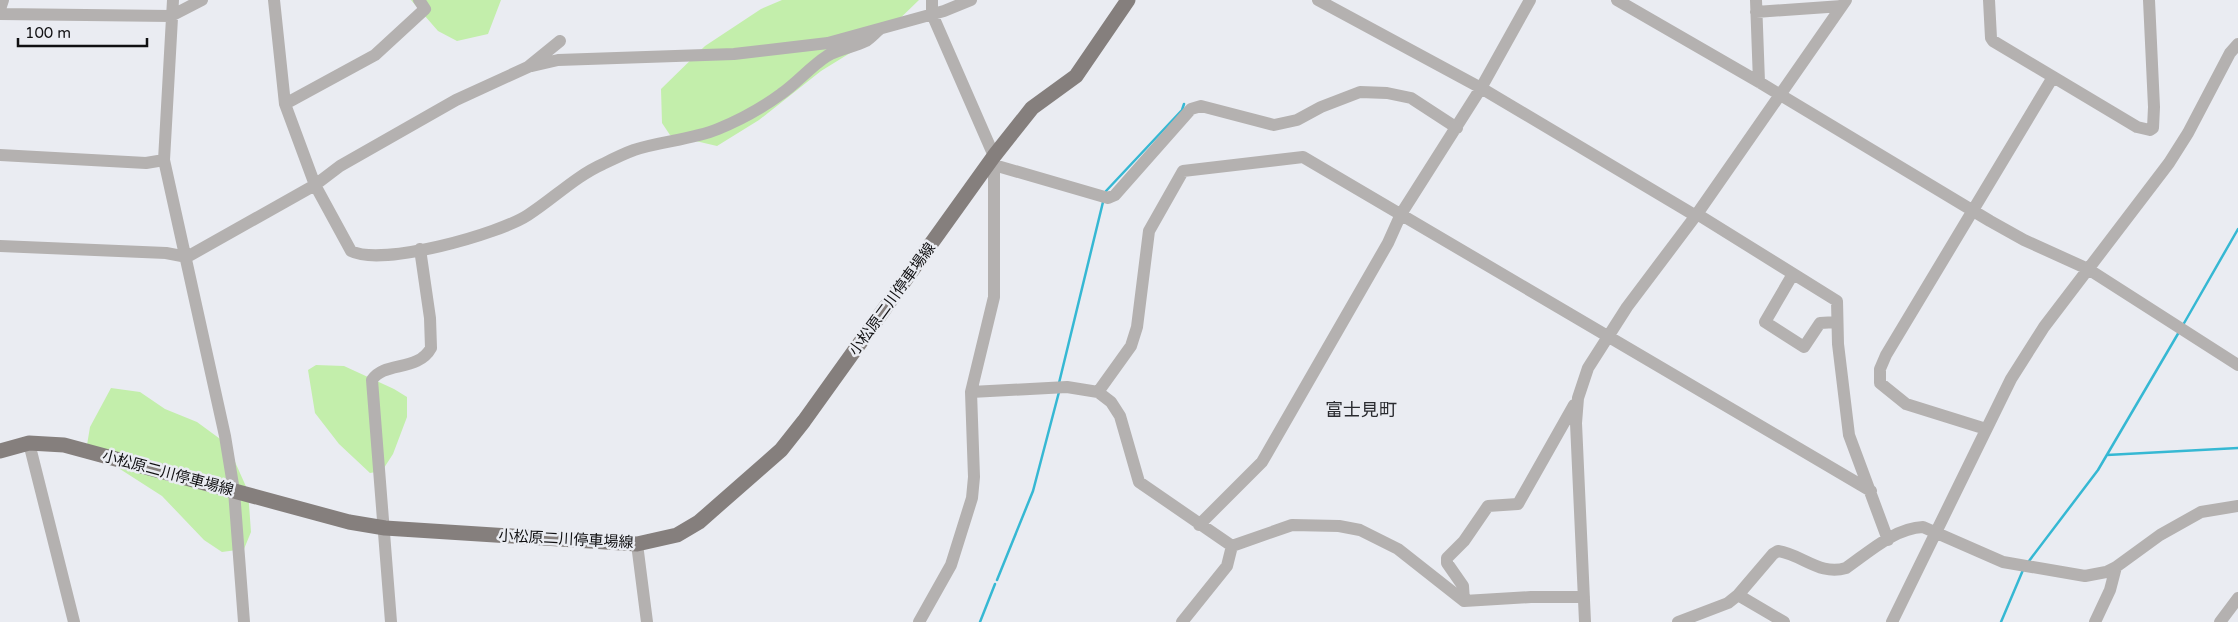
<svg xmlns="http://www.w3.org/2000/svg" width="2238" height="622" viewBox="0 0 2238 622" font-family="'Varela Round','Noto Sans JP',sans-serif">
  <rect width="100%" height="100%" fill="#eaecf2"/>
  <path fill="#c3eeab" d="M411 0H501L488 34 457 41 438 31Z
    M782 0H919L889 29 821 71 759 120 717 146 670 135 662 123 661 89 705 46 761 9Z
    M316 365 344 366 394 389 407 397V417L393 454 382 471 370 473 339 444 315 413 308 370Z
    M111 388 140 392 165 409 197 422 227 444 248 491 251 532 244 549 222 552 204 540 162 496 109 462 87 445 90 427Z"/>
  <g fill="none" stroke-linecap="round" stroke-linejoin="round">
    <path stroke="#36b8d3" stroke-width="2.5" d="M1106 191 1182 110 1184 104
      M2183 325 2238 229
      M1059 383 1103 202
      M2107 455 2238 448
      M2029 561 2098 470 2179 332
      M997 580 1033 491 1059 392
      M980 622 995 584
      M2001 622 2023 570"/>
    <path stroke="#b4b1b0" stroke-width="12" d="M173 0 164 160 225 436 234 491 244 622
      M274 0 285 104 315 185 351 251C382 267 499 234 528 215 553 199 576 176 603 164 613 159 623 154 634 150 661 141 691 140 718 129 740 120 762 108 781 94 797 83 810 67 827 56 839 49 854 47 866 41 871 38 876 32 880 29
      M1318 0 1481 88 1696 216
      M1617 0 1759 82 1990 221 2024 240 2088 269 2238 365
      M1756 0 1759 82
      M1989 0 1991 38 1993 41 2137 127 2150 130 2153 128 2154 107 2149 0
      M0 9 3 0
      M1756 12 1842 6
      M0 14 171 16 202 0
      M532 66 558 60 734 54 828 43 944 11 971 0
      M285 104 375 55 425 9 419 0
      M0 155 146 163 164 160
      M994 165 1108 198 1115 195 1191 109 1201 106 1274 125 1297 120 1321 107 1360 92 1387 93 1411 98 1457 128
      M1697 214 1837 301 1838 344 1849 435 1888 540
      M0 246 166 253 187 257 315 185 340 166 456 100 528 67 560 41
      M1793 274 1765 322 1804 347 1820 323 1837 322
      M971 392 1067 387 1098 392 1111 402 1120 416 1139 482 1232 546
      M1098 392 1131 346 1137 327 1149 231 1183 171 1303 157 1871 491
      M1986 429 1906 404 1880 383V369L1886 355 2053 77
      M29 443 74 622
      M1199 525 1262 462 1388 243 1401 214 1481 88 1530 0
      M637 544 647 622
      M1232 546 1292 525 1339 526 1360 530 1398 549 1464 601
      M1738 595 1784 622
      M1464 601 1463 586 1447 563V558L1464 541 1488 506 1518 504 1574 405
      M1464 601 1531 597H1584
      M391 622 372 380C384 361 418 372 431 348L430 318 420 249
      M919 622 951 565 972 498 974 477 971 392 994 297V156L932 14V0
      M1182 622 1227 566 1232 546
      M1585 622 1576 423 1578 398 1588 368 1627 307 1697 214 1846 0
      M1678 622 1728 603 1738 595 1773 554 1778 551C1803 555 1820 576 1846 568 1869 552 1895 528 1923 527L2003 562 2085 576 2106 572 2116 567 2160 535 2201 512 2238 506
      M1892 622 2011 379 2044 327 2169 163 2188 133 2230 53 2238 44
      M2095 622 2110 590 2116 567
      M2220 622 2238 598"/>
    <path stroke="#857f7d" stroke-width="15" d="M0 451 29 443 64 445 349 522 385 528 637 544 677 535 699 522 781 450 804 421 994 156 1032 108 1076 76 1128 0"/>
  </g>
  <g text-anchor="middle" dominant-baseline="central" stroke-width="5" stroke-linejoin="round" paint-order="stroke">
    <g font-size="15" fill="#101012" stroke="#eaecf2">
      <text transform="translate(892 299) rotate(-54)">小松原二川停車場線</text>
      <text transform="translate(168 473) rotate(15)">小松原二川停車場線</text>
      <text transform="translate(566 539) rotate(3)">小松原二川停車場線</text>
    </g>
    <g font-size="18" fill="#2a2b30" stroke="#eaecf2">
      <text x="1361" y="410">富士見町</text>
    </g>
  </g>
  <path d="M18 38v8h129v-8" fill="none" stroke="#101012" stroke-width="2.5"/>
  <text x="25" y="38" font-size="15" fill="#101012" stroke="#eaecf2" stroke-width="4" paint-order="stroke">100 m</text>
</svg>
